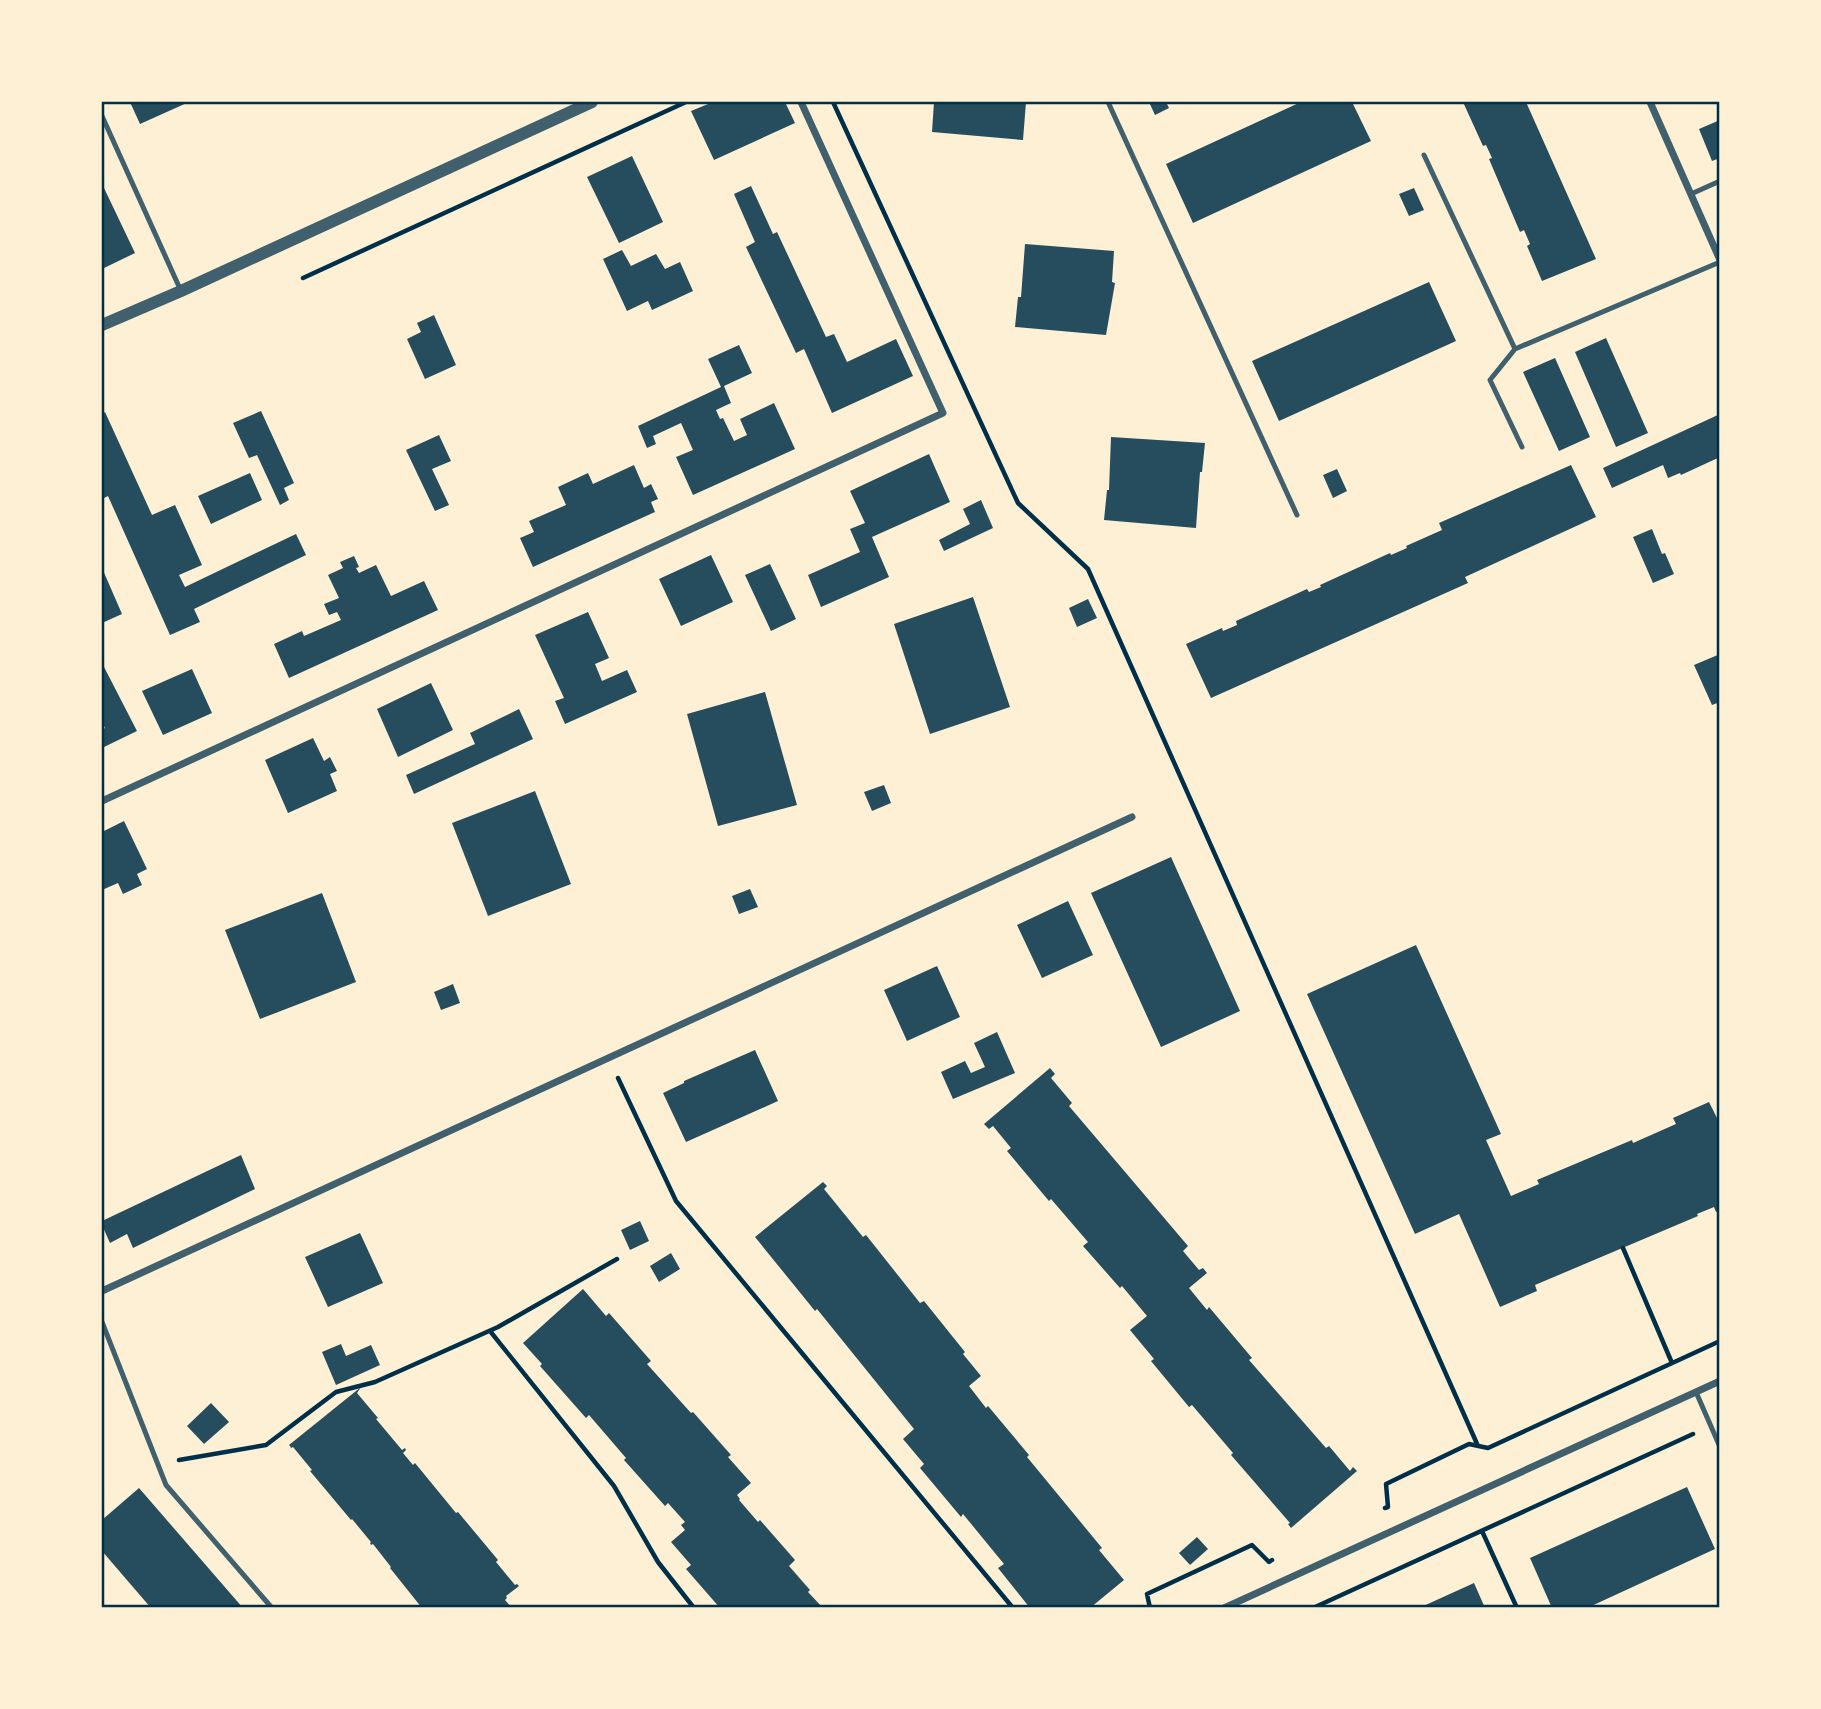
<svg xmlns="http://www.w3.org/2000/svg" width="1821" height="1709" viewBox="0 0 1821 1709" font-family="'Source Sans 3',sans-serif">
  <rect width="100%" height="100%" fill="#fdf0d5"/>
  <path fill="#264d5e" d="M130 102H189L140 124Z
    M713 102H785L795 123 714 160 691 111Z
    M934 102H1026L1023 140 932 132Z
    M1149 102H1166L1169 108 1155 115Z
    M1301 102H1352L1371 141 1193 223 1166 164Z
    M1463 102H1526L1596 259 1542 281 1527 246 1530 244 1524 230 1520 232 1489 159 1492 158 1486 145 1483 146Z
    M1720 120V158L1712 161 1699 129Z
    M632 156 663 222 619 243 587 177Z
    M751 186 773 234 777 232 826 337 834 334 847 362 896 339 913 376 832 413 804 349 796 353 746 247 755 242 734 194Z
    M104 188 135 253 102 269V189Z
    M1414 188 1424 210 1409 216 1399 194Z
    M1025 244 1114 251 1112 282 1115 283 1106 335 1015 327 1018 297H1021Z
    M622 250 631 266 656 254 665 269 680 262 693 291 652 310 648 301 627 311 603 259Z
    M1429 282 1456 341 1279 421 1252 361Z
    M434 315 456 365 425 379 407 339 421 332 417 323Z
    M1606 338 1648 433 1616 447 1575 352Z
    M739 345 752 373 724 386 731 403 716 410 720 419 723 418 734 441 747 435 740 419 774 403 795 449 693 495 676 457 693 450 681 423 653 436 656 444 647 448 638 426 721 387 708 359Z
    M1555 358 1590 437 1559 451 1523 372Z
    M261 411 294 483 284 488 289 500 280 505 257 455 249 458 233 423Z
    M105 412 152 515 175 505 202 565 179 575 185 587 296 534 306 555 194 609 200 622 170 635 108 496 102 499V414Z
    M1720 414V457L1681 475 1680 473 1668 478 1663 465 1612 488 1603 468Z
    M439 435 451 461 432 469 449 505 435 511 406 450Z
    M1111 437 1205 443 1202 472H1200L1196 528 1104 520 1107 490H1109Z
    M929 454 950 502 872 537 889 577 821 607 808 575 860 552 850 529 865 523 850 491Z
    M634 465 644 488 651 484 658 499 651 502 655 512 533 567 520 538 534 532 529 521 566 505 558 487 588 473 593 484Z
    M1571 465 1596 517 1465 577 1468 583 1211 698 1186 644 1222 628 1223 631 1237 625 1236 621 1307 589 1309 592 1321 587 1320 585 1390 553 1391 555 1407 548 1406 546 1442 530 1439 523Z
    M1337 469 1347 491 1333 498 1323 475Z
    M250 473 262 500 211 524 198 496Z
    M981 500 993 528 944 551 939 540 970 524 963 509Z
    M1652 529 1662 554 1665 553 1674 574 1653 583 1633 537Z
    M711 555 733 602 681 626 659 579Z
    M354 556 359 567 356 568 359 573 376 565 391 596 424 581 438 610 289 678 274 644 302 631 304 636 341 620 337 612 329 615 324 604 339 598 328 575 343 568 340 562Z
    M770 564 796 619 771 631 745 575Z
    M102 568 122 614 102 623Z
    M973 597 1010 707 930 734 894 624Z
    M1088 599 1097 618 1077 627 1069 608Z
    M588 612 609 658 595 664 602 681 627 670 637 692 565 724 555 701 564 698 535 635Z
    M1720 654V702L1712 705 1694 665Z
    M104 667 137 731 102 748V730L105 728 102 722V668Z
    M192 669 212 713 163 735 142 691Z
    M431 683 453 730 398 757 377 709Z
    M765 692 797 805 718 826 687 714Z
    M519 709 533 739 414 794 406 775 475 744 470 733Z
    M313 738 324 761 330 757 337 771 330 774 337 791 288 813 265 760Z
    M884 785 891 803 872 811 864 792Z
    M535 791 571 884 488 916 452 823Z
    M124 821 147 869 137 874 142 885 123 894 118 883 102 890V832Z
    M1171 857 1240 1011 1161 1047 1091 893Z
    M750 889 758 907 739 914 732 896Z
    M322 893 356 982 260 1019 225 930Z
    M1068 901 1093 955 1042 978 1017 925Z
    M1416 945 1501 1134 1486 1140 1511 1196 1539 1184 1537 1180 1632 1140 1633 1143 1676 1124 1673 1118 1709 1102 1720 1124V1211L1716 1212 1714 1207 1697 1214 1698 1216 1535 1285 1537 1291 1500 1307 1459 1214 1415 1234 1307 994Z
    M937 966 960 1017 907 1041 884 990Z
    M453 984 460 1003 441 1010 434 992Z
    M997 1032 1015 1073 953 1099 941 1072 965 1061 971 1073 985 1067 974 1043Z
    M755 1050 778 1101 686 1142 663 1093 684 1083V1081Z
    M1050 1068 1055 1074 1051 1078 1072 1103 1069 1106 1188 1246 1183 1251 1199 1270 1203 1268 1207 1273 1189 1288 1207 1310 1209 1307 1252 1358 1249 1360 1326 1448 1329 1446 1350 1471 1353 1467 1357 1471 1291 1528 1288 1524 1290 1523 1231 1455 1233 1453 1192 1405 1189 1407 1151 1361 1154 1359 1130 1330 1147 1316 1122 1286 1120 1288 1083 1246 1088 1242 1051 1199 1049 1201 1007 1151 1011 1148 993 1126 989 1129 984 1124Z
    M241 1155 255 1189 133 1248 127 1234 110 1243 102 1225V1221Z
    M823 1182 827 1186 824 1189 863 1237 866 1235 920 1303 924 1301 965 1352 963 1354 981 1376 969 1386 986 1408 988 1406 1029 1455 1027 1457 1102 1548 1099 1550 1124 1580 1090 1608H1030L998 1568 1004 1564 963 1514 961 1517 920 1468 924 1464 903 1439 914 1429 817 1309 815 1311 755 1237Z
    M640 1221 649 1241 630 1250 621 1230Z
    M360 1233 383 1283 328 1307 305 1257Z
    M671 1253 680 1269 659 1282 650 1266Z
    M583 1289 606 1316 609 1313 651 1361 647 1364 691 1413 693 1412 731 1455 728 1457 751 1483 737 1495 740 1499 739 1500 758 1522 760 1520 795 1560 789 1566 810 1590 808 1592 823 1608H720L686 1569 691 1565 671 1542 685 1530 681 1525 685 1522 668 1503 665 1506 624 1460 626 1458 589 1415 586 1418 540 1366 542 1364 523 1343Z
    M341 1344 346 1356 371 1345 380 1365 336 1385 322 1352Z
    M361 1387 357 1393 378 1418 376 1419 402 1450 405 1448 406 1450 403 1453 413 1465 415 1463 456 1513 458 1512 498 1560 496 1562 515 1585 517 1584 519 1586 506 1596 507 1598 505 1600 512 1608H422L390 1568 391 1567 373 1544 371 1545 370 1543 371 1542 352 1519 351 1520 310 1471 312 1470 293 1447 291 1448 290 1446 289 1445Z
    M211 1403 229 1422 204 1444 187 1426Z
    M1687 1487 1715 1549 1587 1608H1552L1530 1558Z
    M139 1488 243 1608H151L102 1551V1520Z
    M1197 1537 1208 1549 1190 1565 1179 1553Z
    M1474 1583 1485 1608H1419Z"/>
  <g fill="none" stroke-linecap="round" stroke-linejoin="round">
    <path stroke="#003049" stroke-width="4.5" d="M833 102 1018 503 1088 569 1478 1446
      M303 278 686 102
      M618 1078 676 1201 1013 1608
      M1623 1248 1672 1363
      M490 1331 614 1486 658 1562 694 1608
      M179 1460 266 1445 336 1392 375 1382 498 1327 617 1259
      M1385 1508 1388 1507 1386 1484 1469 1444 1488 1448 1720 1341
      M1482 1531 1517 1608
      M1150 1608 1147 1594 1252 1545 1269 1562 1272 1560
      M1313 1608 1693 1434"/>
    <path stroke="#3f606c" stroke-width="5" d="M1108 102 1297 515
      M102 116 181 291
      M1424 155 1515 349 1720 262
      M1691 194 1720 181
      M1515 349 1490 380 1522 447
      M102 1322 166 1485 272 1608
      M1696 1392 1720 1447"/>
    <path stroke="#3f606c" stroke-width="7" d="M1650 102 1720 260
      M102 801 943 413 801 102
      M102 1291 1132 817
      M1224 1608 1720 1381"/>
    <path stroke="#3f606c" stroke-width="12" d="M102 325 181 291 592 102"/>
  </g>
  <rect width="1821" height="1709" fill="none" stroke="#fdf0d5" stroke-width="206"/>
  <rect x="103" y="103" width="1615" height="1503" fill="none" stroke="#003049" stroke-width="2.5"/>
</svg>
